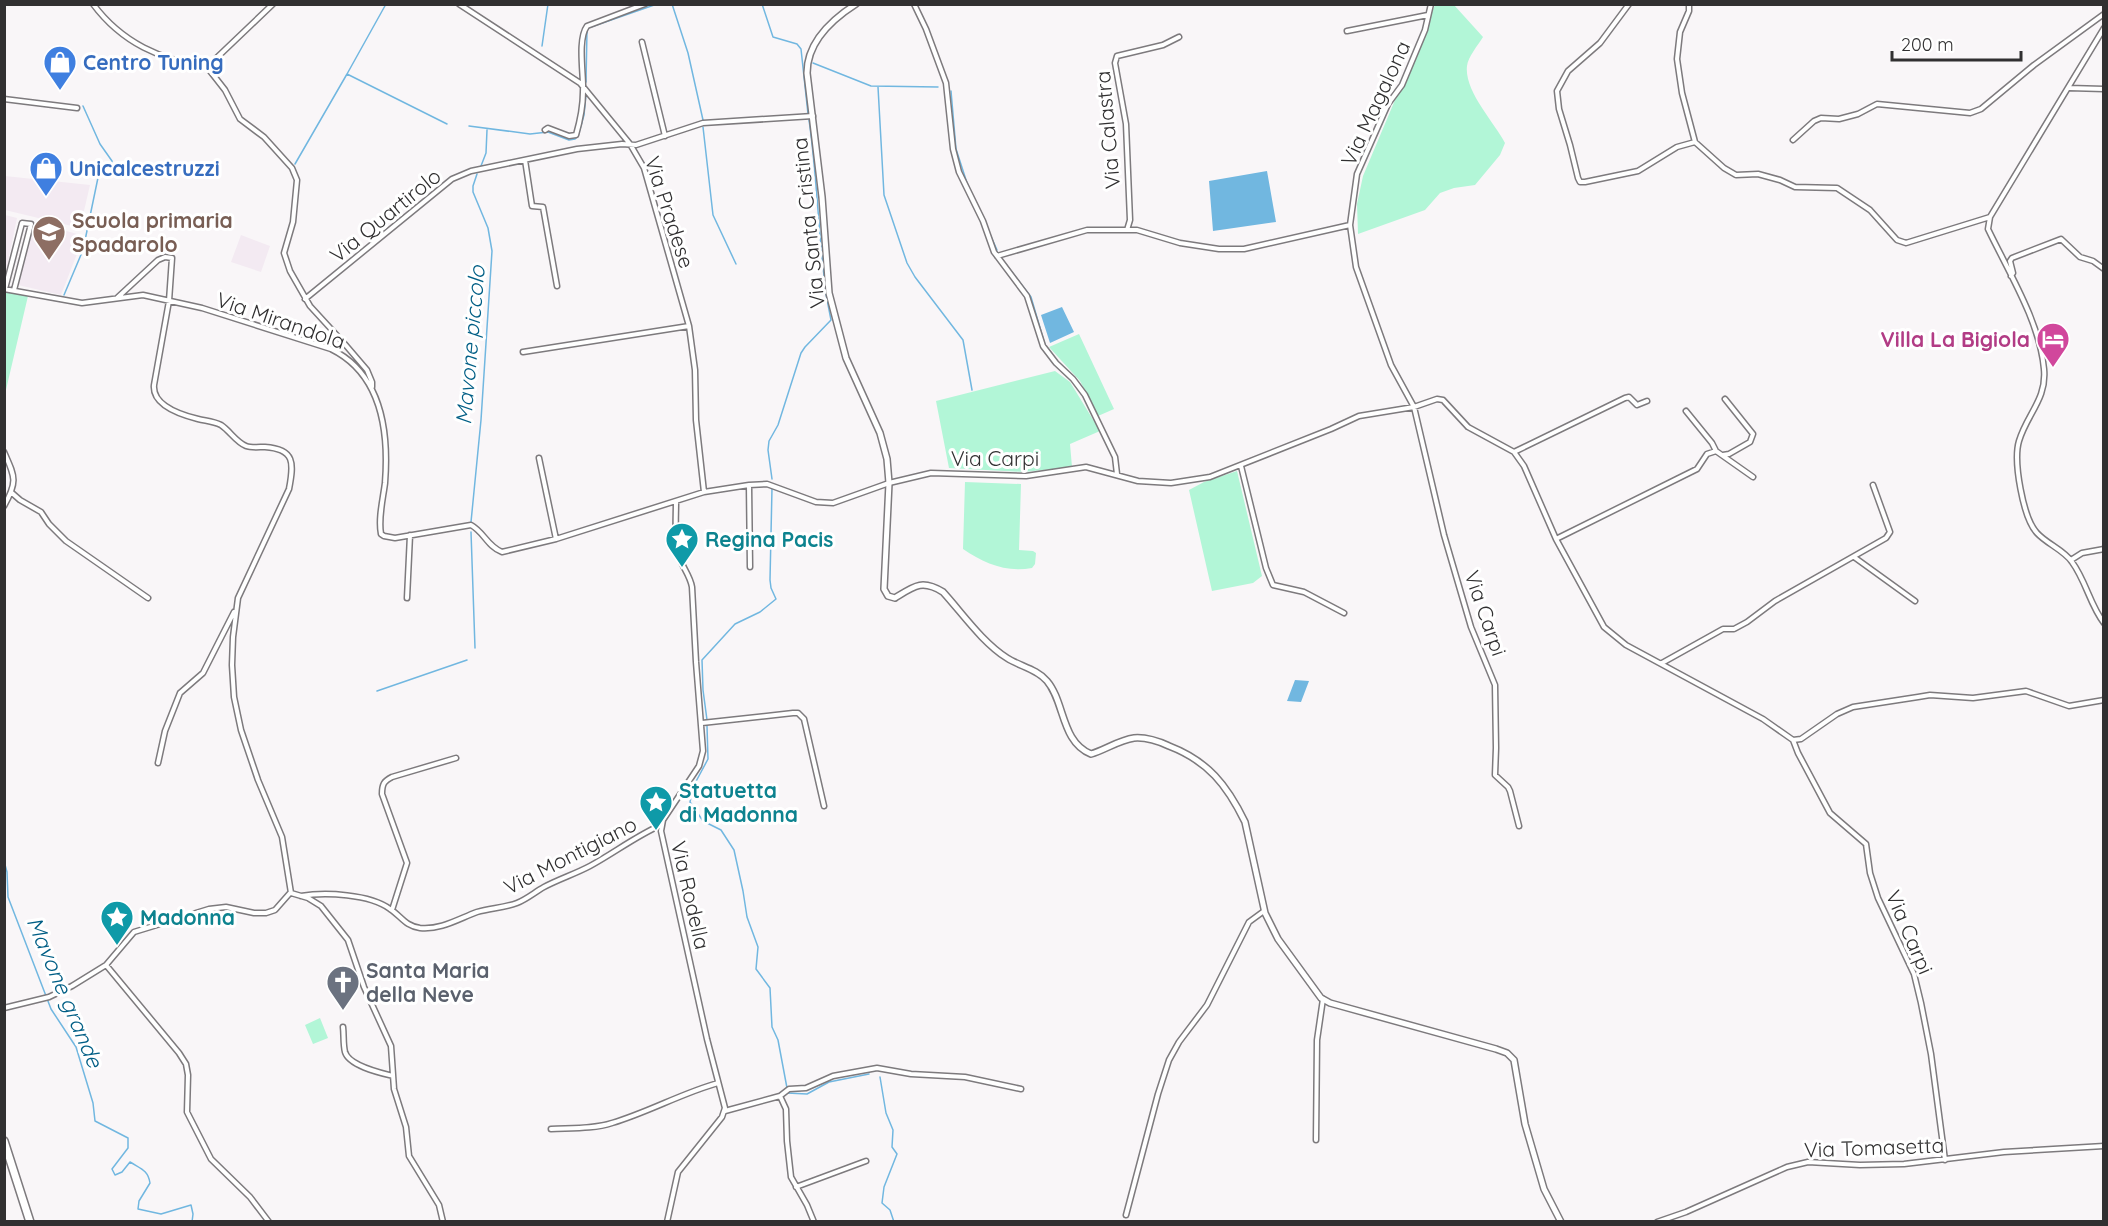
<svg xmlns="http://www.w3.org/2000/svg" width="2108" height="1226" viewBox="0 0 2108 1226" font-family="Quicksand,sans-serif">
  <rect width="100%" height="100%" fill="#f9f6f8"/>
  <path fill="#f3eaf2" d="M5 176 90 185 80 228 5 210Z
    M5 215 17 218 6 271 4 270Z
    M35 222 84 236 61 295 18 285Z
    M241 235 270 246 261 272 231 262Z"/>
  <path fill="#b2f6d7" d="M1435 5H1454L1483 37C1478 45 1468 57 1467 66 1464 91 1494 122 1505 143L1500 155 1475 185 1454 188 1440 193 1425 210 1358 234 1357 204 1363 176Z
    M5 290 28 296 5 394Z
    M1079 334 1114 409 1098 416 1080 381 1049 347Z
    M1055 371 1070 382 1100 431 1070 444 1072 467 1024 472 949 468 936 401Z
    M1237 471 1262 576 1253 583 1212 591 1189 490 1204 482Z
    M965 482 1021 484 1019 550 1033 551 1036 553 1035 564 1032 568C1006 573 984 563 963 549Z
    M320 1018 328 1038 313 1044 305 1025Z"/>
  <path fill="#71b7e0" d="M1267 171 1276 222 1213 231 1209 181Z
    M1062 307 1074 332 1050 343 1041 315Z
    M1295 680 1309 681 1301 702 1287 701Z"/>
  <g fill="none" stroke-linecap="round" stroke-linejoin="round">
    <path stroke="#71b7e0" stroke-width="1.5" d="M672 4 688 53 703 120
      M762 4 773 37 797 44 801 49 808 114
      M542 46 548 4
      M813 63 871 86 938 87
      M347 74 386 4
      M586 82 587 30 588 28 657 4
      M878 87 884 195 907 263 915 277 963 340 972 390
      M951 91 956 149 967 183 997 250
      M809 120C817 175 818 229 825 284
      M469 126 530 134 548 132 569 140 575 139 578 136 584 115 586 94
      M703 127 713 215 736 264
      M295 164 347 74 447 124
      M481 166 486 153 487 130
      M1001 258 1031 297 1045 345
      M64 295 83 250 100 168 112 165V161L100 144 83 106
      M772 479 768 450 769 441 778 425 801 353 805 347 831 320 825 289
      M471 522 481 420 492 251 488 228 473 192V186L477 174
      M471 532 475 648
      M377 691 467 660
      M707 720 703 690 702 660 735 624 760 612 776 599 771 588 770 580 772 488
      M707 726 708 759 693 787 690 802 703 821 721 830 734 850 743 891 747 917 758 947 756 969 770 988 772 1027 778 1040 787 1088
      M4 861 7 872 8 897 51 1009 76 1047 93 1103 95 1121 128 1138V1148L112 1169 115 1175 122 1172 130 1162C141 1169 148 1170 150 1183L139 1201 138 1209 161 1214 191 1205 193 1214 192 1222
      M880 1077 886 1113 893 1130 892 1147 897 1154 884 1187 882 1203 890 1210 894 1222
      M787 1093 807 1094 829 1082 869 1074"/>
    <defs>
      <path id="minor" d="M93 4C122 43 161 60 207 67L225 90 240 119 264 137 292 168 297 180 293 222 284 253 290 271 310 306 343 342 367 370 372 382V387
        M459 4 580 83 630 144 644 168 689 326 695 370 696 420 704 492
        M914 4 926 29 946 83 953 149 959 172 983 221 994 252 1027 296 1043 346 1056 363 1073 379 1085 395 1115 457 1117 474
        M1431 4 1425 30 1402 85 1388 104 1357 174 1350 225 1356 267 1391 365 1414 407 1444 535 1461 593 1471 627 1495 685 1496 748 1495 775 1508 787 1510 791 1519 826
        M1629 4 1600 43 1568 71 1557 91 1559 109 1570 145 1578 178 1580 182H1585L1638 171 1677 147 1695 142
        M1689 4V11L1680 32 1677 59 1682 93 1695 142 1724 168 1736 175 1758 174 1780 180 1795 187 1837 188 1870 210 1897 240 1906 243 1990 217
        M2104 28 1990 217 1988 229C2008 271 2040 322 2044 369 2047 399 2027 414 2019 441 2013 461 2023 518 2037 533 2047 544 2064 550 2072 562 2086 581 2090 605 2104 623
        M1347 31 1428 15
        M642 42 665 136
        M207 67 273 4
        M2069 88 2104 89
        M4 99 77 108
        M545 130 548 128 569 136 576 135C580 121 583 107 583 92 584 75 577 40 587 26L645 4
        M1793 140 1814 121 1821 118 1839 119 1858 114 1877 104 1970 113 1981 109 2034 65 2104 14
        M525 160 532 206 543 207 557 286
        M1127 230 1130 220 1126 124 1115 63 1117 56 1163 45 1179 37
        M997 256 1087 230H1137L1180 243 1219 249H1244L1350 225
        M2011 276 2013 273 2010 261 2012 258 2061 239 2080 257 2093 261 2104 269
        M4 289 82 303 143 295 202 308 331 349C382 374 389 432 385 483 383 499 378 518 381 534L384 536 395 538 471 525C484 532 487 546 502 552L556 539 704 492 749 485 767 484 816 502 833 503 889 483 931 473 1026 476 1086 467 1138 481 1171 483 1210 477 1331 429 1359 416 1414 407 1437 399 1443 400 1468 427 1514 452 1524 466 1556 539 1604 627 1626 645 1763 719 1793 740 1798 753 1830 813 1866 844 1870 873 1878 898 1914 974 1921 1003 1931 1054 1945 1160
        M5 289 22 223 31 224 14 290
        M117 298 158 260 165 257 172 258 169 301 154 385C152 406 182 415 198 419 206 421 213 421 221 425 230 431 236 442 246 446 251 448 259 447 265 447 295 449 294 463 289 489L238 598 233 637 232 665 234 697 241 730 258 780 282 837 291 893
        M305 299 452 179 471 171 577 149 622 144 636 145 703 123 813 116
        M523 352 689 326
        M1686 411 1712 443 1716 451
        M4 452C15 477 18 481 4 506
        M1514 452 1625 398 1629 397 1637 405 1647 401
        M1723 455 1729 454 1750 442 1753 434 1725 399
        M539 458 556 539
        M1241 466 1266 568 1273 585 1304 592 1344 613
        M749 485 750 567
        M12 493 20 500 41 512 49 524 66 541 148 598
        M1556 539 1697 469 1707 454 1716 451 1753 477
        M1854 557 1915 601
        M2071 560 2082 553 2104 549
        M407 598 410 535
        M1662 663 1723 629H1734L1747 622 1775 601 1886 538 1890 532 1873 485
        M702 723 793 713H798L804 719 824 806
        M1793 740 1801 739 1837 714 1853 707 1918 697 1930 695 1973 698 2026 691 2069 706 2104 700
        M158 763 165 731 180 693 203 673 234 612
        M291 893 308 898 321 906 348 940 364 987 391 1046 394 1089 406 1127 409 1156 439 1205 443 1222
        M301 896C325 892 370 894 390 909 401 916 405 926 420 928 441 930 458 919 477 912 490 908 504 908 517 903 527 899 535 892 544 887 559 879 575 874 590 866 614 853 636 836 661 825
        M392 910 407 863 382 794C382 784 384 781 392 777L456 758
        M106 965 179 1053 186 1064 188 1075 187 1112 211 1159 250 1197 269 1222
        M4 1008 49 997 72 986 106 965 134 932 209 909 226 907 254 913H266L275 910 290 893
        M343 1027C344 1035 343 1044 345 1052 349 1066 381 1073 393 1076
        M780 1096 786 1109 787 1141 791 1177 807 1205 814 1222
        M725 1111 780 1096 789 1089 806 1088 833 1076 877 1068 911 1074 965 1077 1021 1089
        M551 1129C571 1128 594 1129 612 1123 649 1112 682 1093 718 1083
        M1316 1140 1317 1040 1323 999
        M796 1187 866 1161
        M1126 1215 1158 1094 1169 1060 1179 1042 1207 1005 1249 922 1264 911
        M667 1222 678 1172 722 1117 725 1108 707 1039 661 831 663 820 699 766 703 751 696 662 692 587C690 575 682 567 679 556 674 539 676 519 676 502
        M1657 1222 1686 1212 1787 1167 1808 1162 1860 1165 1904 1164 2004 1152 2104 1146"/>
      <path id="tertiary" d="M856 4C831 20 807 42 807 73L822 197 829 293 846 358 880 433 887 459 889 483 884 589 888 596 895 598C914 586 922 579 943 592 963 614 982 642 1007 658 1019 666 1037 669 1047 681 1065 702 1061 742 1091 754 1105 750 1119 740 1134 738 1146 737 1158 741 1169 746 1208 761 1227 785 1245 822L1265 913 1278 939 1321 998 1330 1003 1496 1049 1507 1053 1514 1060 1525 1124 1544 1189 1561 1222"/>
      <path id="primary" d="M4 1141 30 1222"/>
    </defs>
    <use href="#minor" stroke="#7d7a7d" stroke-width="7"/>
    <use href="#tertiary" stroke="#7d7a7d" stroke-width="8"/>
    <use href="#primary" stroke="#7d7a7d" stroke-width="10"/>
    <use href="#minor" stroke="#fff" stroke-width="4"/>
    <use href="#tertiary" stroke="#fff" stroke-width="5"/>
    <use href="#primary" stroke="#fff" stroke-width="7"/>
  </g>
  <defs>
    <symbol id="shop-pin" viewBox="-11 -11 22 30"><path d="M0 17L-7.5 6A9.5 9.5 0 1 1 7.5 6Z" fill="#3f7fe0" stroke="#fff"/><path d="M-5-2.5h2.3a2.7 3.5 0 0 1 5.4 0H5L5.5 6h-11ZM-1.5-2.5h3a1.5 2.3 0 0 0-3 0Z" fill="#fff"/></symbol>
    <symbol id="school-pin" viewBox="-11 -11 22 30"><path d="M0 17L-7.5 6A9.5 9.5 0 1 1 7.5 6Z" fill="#8d6e63" stroke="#fff"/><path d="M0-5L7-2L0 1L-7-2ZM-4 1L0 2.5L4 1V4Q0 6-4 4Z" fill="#fff"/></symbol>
    <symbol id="hotel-pin" viewBox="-11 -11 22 30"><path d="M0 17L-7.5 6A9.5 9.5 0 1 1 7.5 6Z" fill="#d1479c" stroke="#fff"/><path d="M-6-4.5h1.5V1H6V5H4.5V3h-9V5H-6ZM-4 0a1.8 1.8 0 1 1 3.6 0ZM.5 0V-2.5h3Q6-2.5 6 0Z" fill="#fff"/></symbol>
    <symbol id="sight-pin" viewBox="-11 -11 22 30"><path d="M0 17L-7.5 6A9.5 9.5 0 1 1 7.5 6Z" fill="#0f9aa8" stroke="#fff"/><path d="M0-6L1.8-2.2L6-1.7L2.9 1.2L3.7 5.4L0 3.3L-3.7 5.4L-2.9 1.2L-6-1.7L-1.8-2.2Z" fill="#fff"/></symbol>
    <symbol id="church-pin" viewBox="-11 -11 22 30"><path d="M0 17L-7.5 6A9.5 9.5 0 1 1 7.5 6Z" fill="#6b7280" stroke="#fff"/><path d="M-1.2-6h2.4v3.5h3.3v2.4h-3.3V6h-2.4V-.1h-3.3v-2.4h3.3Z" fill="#fff"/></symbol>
  </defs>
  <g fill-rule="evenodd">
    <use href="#shop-pin" x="41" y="43" width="38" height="52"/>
    <use href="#shop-pin" x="27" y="149" width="38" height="52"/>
    <use href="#school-pin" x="30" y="213" width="38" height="52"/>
    <use href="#hotel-pin" x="2034" y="320" width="38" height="52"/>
    <use href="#sight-pin" x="663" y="520" width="38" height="52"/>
    <use href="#sight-pin" x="637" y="783" width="38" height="52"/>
    <use href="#sight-pin" x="98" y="898" width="38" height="52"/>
    <use href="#church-pin" x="324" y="963" width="38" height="52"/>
  </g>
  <g text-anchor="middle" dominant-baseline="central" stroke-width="6" stroke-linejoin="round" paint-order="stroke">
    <g font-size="21" font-weight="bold" fill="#366cbe" stroke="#fff" text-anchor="start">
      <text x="83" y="62">Centro Tuning</text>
      <text x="69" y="168">Unicalcestruzzi</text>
    </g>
    <g font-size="21" fill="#313031" stroke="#fff">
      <text transform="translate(1375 103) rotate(-65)">Via Magalona</text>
      <text transform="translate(1107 130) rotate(-95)">Via Calastra</text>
      <text transform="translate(670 212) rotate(72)">Via Pradese</text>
      <text transform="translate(385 215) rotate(-39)">Via Quartirolo</text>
      <text transform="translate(808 223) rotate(-96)">Via Santa Cristina</text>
      <text transform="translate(281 320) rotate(19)">Via Mirandola</text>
      <text x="995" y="458">Via Carpi</text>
      <text transform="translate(1486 613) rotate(71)">Via Carpi</text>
      <text transform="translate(570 855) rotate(-27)">Via Montigiano</text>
      <text transform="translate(691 895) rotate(77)">Via Rodella</text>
      <text transform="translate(1910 932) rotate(67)">Via Carpi</text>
      <text transform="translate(1874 1147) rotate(-2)">Via Tomasetta</text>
    </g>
    <g font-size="21" font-weight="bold" fill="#785e54" stroke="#fff" text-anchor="start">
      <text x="72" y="220">Scuola primaria<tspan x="72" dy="24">Spadarolo</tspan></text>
    </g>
    <g font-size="21" font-weight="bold" fill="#b23c85" stroke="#fff" text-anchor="end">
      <text x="2030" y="339">Villa La Bigiola</text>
    </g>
    <g font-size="21" font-weight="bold" fill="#0d838f" stroke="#fff" text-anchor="start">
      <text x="705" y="539">Regina Pacis</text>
      <text x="679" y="790">Statuetta<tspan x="679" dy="24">di Madonna</tspan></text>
      <text x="140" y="917">Madonna</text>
    </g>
    <g font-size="21" font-weight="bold" fill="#5b616d" stroke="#fff" text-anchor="start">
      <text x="366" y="970">Santa Maria<tspan x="366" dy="24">della Neve</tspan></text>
    </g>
    <g font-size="22" font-style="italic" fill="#005e85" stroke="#fff">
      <text transform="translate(470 345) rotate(-85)">Mavone piccolo</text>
      <text transform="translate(65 992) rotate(67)">Mavone grande</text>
    </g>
  </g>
  <rect width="2108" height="1226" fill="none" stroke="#313031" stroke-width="12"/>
  <path d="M1892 51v9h129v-9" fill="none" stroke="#313031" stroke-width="3"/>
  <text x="1901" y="51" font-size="18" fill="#313031" stroke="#ffffff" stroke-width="4.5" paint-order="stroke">200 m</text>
</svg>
